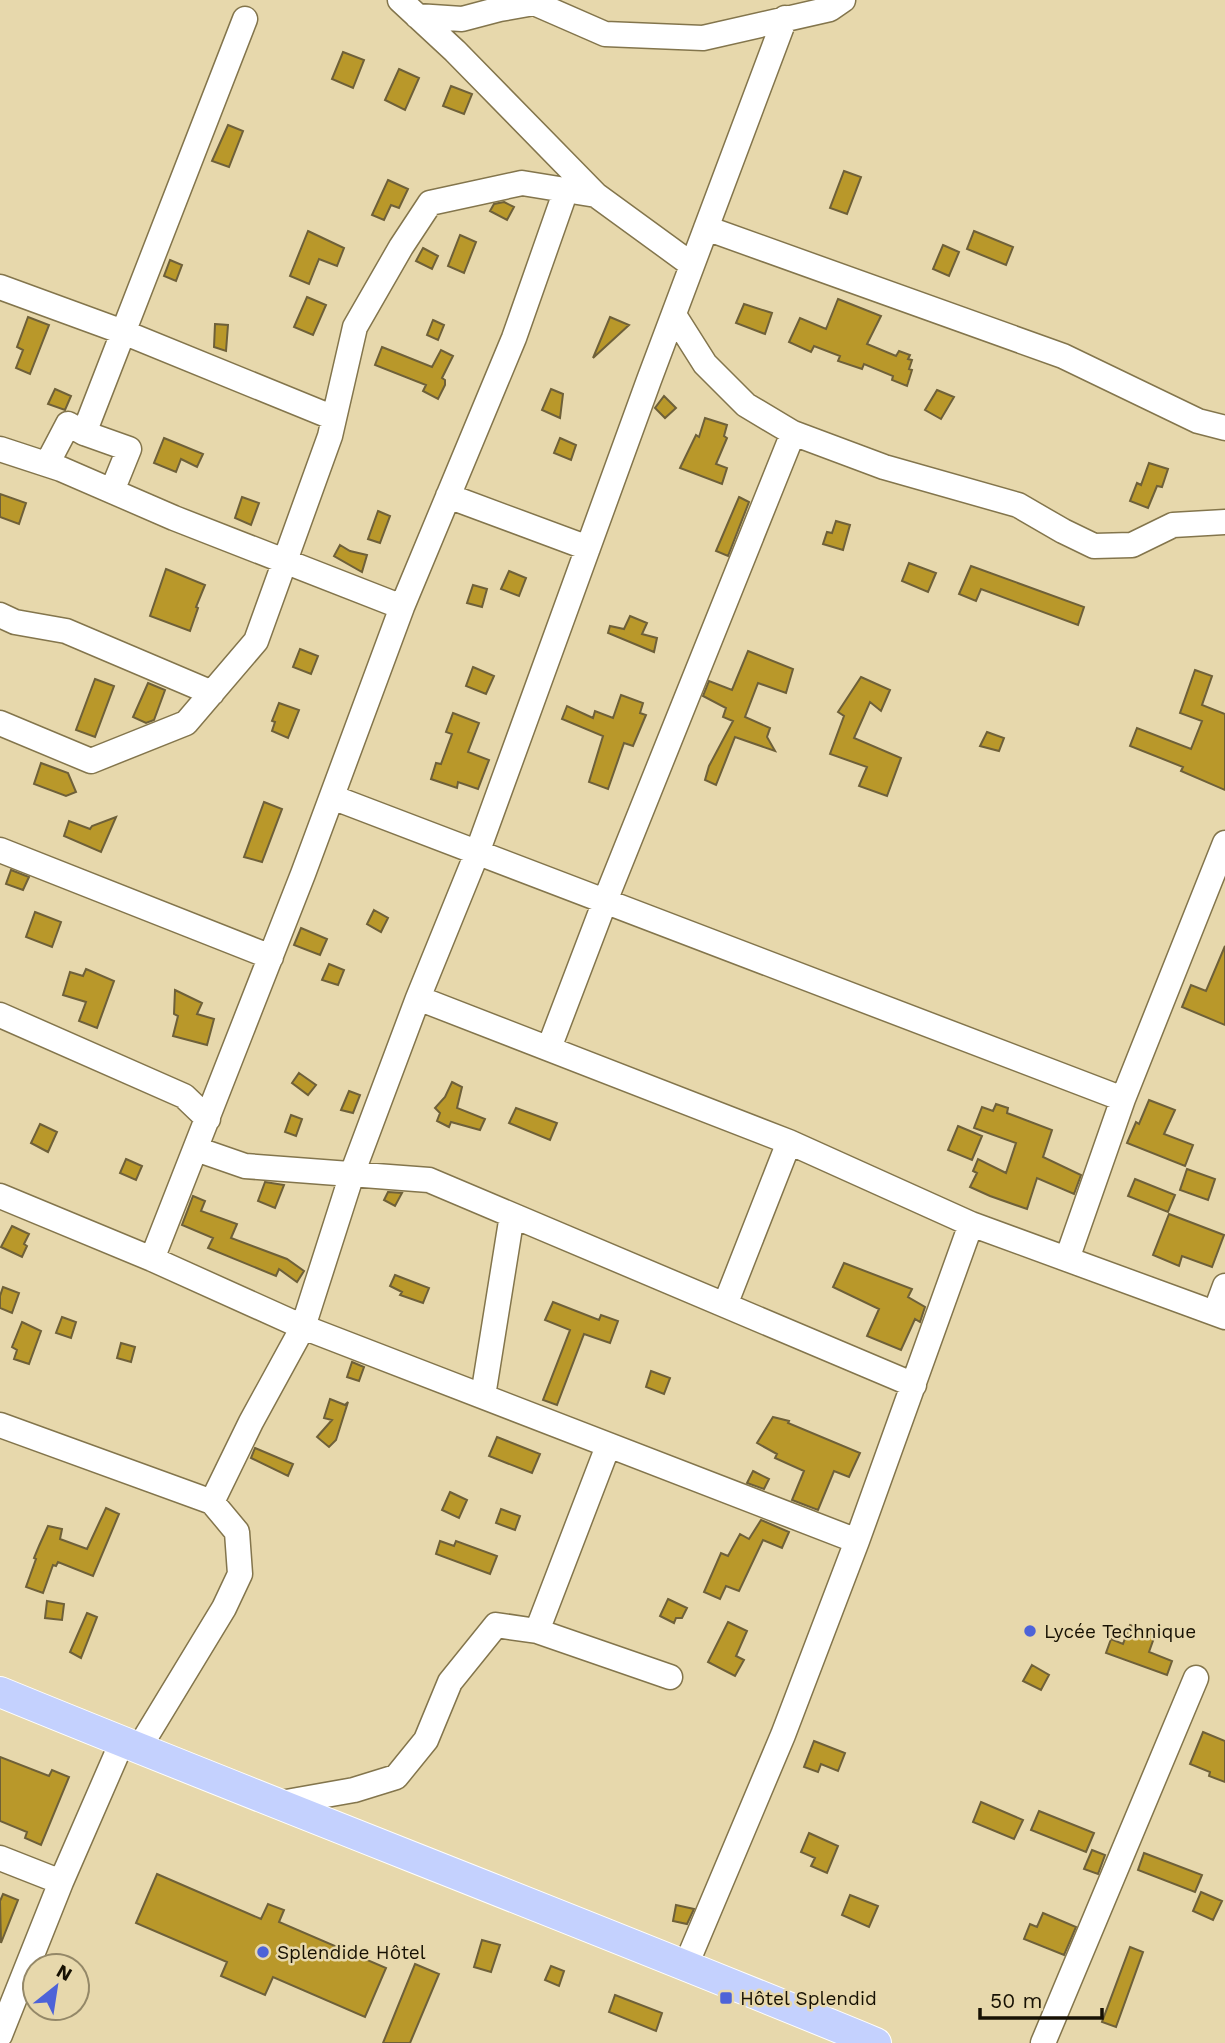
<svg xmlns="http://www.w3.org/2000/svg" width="1225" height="2043" viewBox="0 0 1225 2043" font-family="'Work Sans',sans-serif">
  <rect width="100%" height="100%" fill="#e7d8ac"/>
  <path fill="#b9982a" stroke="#6e6039" stroke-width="2" d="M343 52 364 60 353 88 332 79Z
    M399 69 419 78 405 110 385 100Z
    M451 86 472 94 464 114 443 106Z
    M228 125 243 131 229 167 212 161Z
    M844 171 861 177 847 214 830 208Z
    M388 180 408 189 399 208 391 205 384 220 372 215Z
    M504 202 514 207 507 220 490 211 494 204Z
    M308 231 344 248 337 266 319 259 309 284 290 276Z
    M974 231 1013 247 1006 265 967 249Z
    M460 235 476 242 464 273 448 266Z
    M943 245 959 252 949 276 933 269Z
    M423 248 438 256 432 269 416 261Z
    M170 260 182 265 176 281 164 276Z
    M307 297 326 305 313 335 294 327Z
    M838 299 881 316 867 344 896 356 899 351 910 355 908 359 912 360 909 369 912 370 907 386 892 380 893 376 864 364 862 369 838 361 840 356 814 346 811 352 789 342 800 318 826 329Z
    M744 304 772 313 765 334 736 323Z
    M28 317 49 325 30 374 16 368 23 350 17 347Z
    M610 317 629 325 593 358Z
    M433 320 444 325 438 340 427 335Z
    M215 324 228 325 226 351 214 347Z
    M382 347 432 367 441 350 453 356 442 378 445 380V385L438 399 423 391 426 385 375 365Z
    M55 389 71 396 65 410 48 404Z
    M551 389 563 394 560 418 542 410Z
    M937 390 954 397 941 419 925 410Z
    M664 396 676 408 665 418 655 408Z
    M705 418 727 425 724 436 727 438 716 464 727 468 722 484 680 468 696 435 699 437Z
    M164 438 203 454 197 467 181 459 176 472 154 463Z
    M560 438 576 445 571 460 554 453Z
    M1149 463 1168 469 1162 487 1157 486 1148 508 1130 501 1137 483 1141 485Z
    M0 494 26 503 19 524 0 517Z
    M242 497 259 503 251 525 235 518Z
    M739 497 749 502 728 556 716 551Z
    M378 511 390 516 380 543 368 539Z
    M836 521 850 525 843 550 823 544 827 532 832 533Z
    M340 545 350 551 367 555 362 572 334 556Z
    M909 563 936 573 928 592 902 581Z
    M971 566 1084 607 1078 625 981 589 976 601 959 594Z
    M166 569 205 585 196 607 198 608 190 631 150 616Z
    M509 571 526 578 519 596 501 589Z
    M473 585 487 589 482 607 467 603Z
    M630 616 647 623 642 634 657 638 654 652 608 633 610 626 624 629Z
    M300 649 318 656 311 674 293 667Z
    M748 651 793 669 786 693 758 683 745 717 770 728 767 737 775 751 735 737 716 785 705 780 709 766 733 721 723 717 726 708 703 696 709 681 732 690Z
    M473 667 494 676 486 694 466 686Z
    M1195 670 1212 676 1202 705 1225 714V790L1181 771 1183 767 1130 746 1137 728 1191 749 1202 721 1180 713Z
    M861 677 890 690 881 711 870 702 854 738 901 758 887 796 859 786 867 767 830 754 844 716 838 712Z
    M95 679 114 686 95 737 76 730Z
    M148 683 165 690 154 720 146 723 133 717Z
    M621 695 643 703 640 713 646 715 633 746 624 743 608 789 589 782 603 736 562 719 567 706 593 718 595 711 613 718Z
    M279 703 299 710 288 738 272 731 275 722 272 721Z
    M453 713 479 723 468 752 489 760 478 789 458 782 457 788 431 779 436 763 441 764 452 734 446 732Z
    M987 732 1004 738 999 751 980 746Z
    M41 763 68 773 76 792 66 796 34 784Z
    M264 802 282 809 262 862 244 857Z
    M116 817 101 852 64 836 69 821 90 829 92 826Z
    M11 870 29 877 23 890 6 884Z
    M374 910 388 918 381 932 367 924Z
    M35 912 61 922 52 947 26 937Z
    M301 928 327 939 320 955 294 945Z
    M1225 946V1025L1182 1007 1191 985 1206 991Z
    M329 964 344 970 338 985 322 980Z
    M86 969 114 981 97 1028 79 1021 86 1002 63 995 70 972 83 976Z
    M175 990 202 1003 197 1014 214 1019 207 1045 173 1036 178 1016 174 1014Z
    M299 1073 316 1085 308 1095 292 1083Z
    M452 1082 462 1087 457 1108 485 1119 480 1130 451 1122 449 1127 437 1121 440 1113 435 1108 445 1097Z
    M349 1091 360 1095 353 1113 341 1110Z
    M1149 1100 1175 1110 1164 1134 1193 1145 1185 1166 1127 1143 1136 1122 1139 1124Z
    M996 1104 1008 1108 1007 1113 1052 1130 1043 1157 1081 1175 1074 1194 1037 1178 1027 1209 990 1196 970 1187 977 1173 973 1171 978 1159 1006 1173 1016 1143 974 1128 982 1107 993 1111Z
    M516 1108 557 1123 550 1140 509 1123Z
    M291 1115 302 1119 296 1136 285 1132Z
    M40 1124 57 1132 48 1152 31 1143Z
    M958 1126 982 1136 972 1160 948 1150Z
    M126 1159 142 1166 136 1180 120 1173Z
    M1187 1169 1215 1179 1208 1200 1180 1190Z
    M1135 1179 1175 1195 1168 1212 1128 1196Z
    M265 1182 284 1185 275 1208 258 1201Z
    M388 1192 402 1193 395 1206 384 1200Z
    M193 1196 205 1201 201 1211 237 1224 231 1238 287 1259 304 1271 297 1282 279 1269 276 1276 208 1248 213 1238 182 1225Z
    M1169 1214 1224 1235 1212 1267 1182 1256 1179 1266 1153 1255Z
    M12 1226 29 1234 24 1244 27 1246 22 1257 1 1247Z
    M844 1263 912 1289 908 1297 925 1307 920 1322 915 1319 901 1350 867 1336 879 1309 833 1287Z
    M395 1275 429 1288 423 1303 400 1295 402 1292 390 1286Z
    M3 1287 19 1293 12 1313 0 1308V1296Z
    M553 1302 599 1320 601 1315 618 1321 610 1343 584 1334 557 1405 543 1400 570 1330 545 1320Z
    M62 1317 76 1322 71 1338 56 1333Z
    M22 1322 41 1331 29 1364 14 1359 17 1350 12 1347Z
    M121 1343 135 1347 131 1362 117 1358Z
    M352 1362 364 1367 359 1381 347 1377Z
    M651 1371 670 1378 664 1394 646 1387Z
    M330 1399 345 1405 348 1402 336 1440 329 1447 317 1437 332 1420 324 1418Z
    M773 1417 789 1421 788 1423 860 1453 849 1477 834 1471 818 1510 792 1500 804 1471 775 1458 777 1454 757 1443Z
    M497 1437 540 1454 532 1473 489 1456Z
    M255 1448 293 1464 288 1476 251 1458Z
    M753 1471 769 1479 764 1489 747 1483Z
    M450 1492 467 1500 459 1518 442 1510Z
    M106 1508 119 1514 93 1576 58 1562 56 1566 53 1565 43 1593 26 1587 36 1559 34 1558 39 1546 48 1526 62 1529 60 1539 87 1549Z
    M501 1509 520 1516 515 1530 496 1523Z
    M761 1520 789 1532 782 1548 763 1540 739 1591 726 1586 720 1599 704 1592 721 1553 728 1556 740 1534 749 1539Z
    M440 1541 454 1546 456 1541 497 1556 490 1574 436 1554Z
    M668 1599 687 1608 682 1618H676L674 1623 660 1616Z
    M47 1601 64 1604 62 1620 45 1618Z
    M87 1613 97 1617 81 1658 70 1652Z
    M728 1622 747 1631 736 1656 744 1660 735 1676 708 1662Z
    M1130 1625 1155 1635 1149 1652 1172 1661 1167 1675 1106 1653 1111 1639 1123 1644Z
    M1032 1665 1049 1675 1041 1690 1023 1681Z
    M1203 1732 1225 1741V1782L1209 1776 1210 1772 1190 1764Z
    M814 1741 845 1753 838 1771 821 1764 818 1772 804 1767Z
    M0 1757 49 1776 52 1770 69 1777 41 1845 25 1838 27 1832 0 1821Z
    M981 1802 1023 1820 1014 1839 973 1822Z
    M1039 1811 1094 1833 1086 1852 1031 1830Z
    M809 1833 838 1846 827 1873 811 1866 815 1858 801 1852Z
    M1092 1850 1105 1855 1098 1874 1084 1869Z
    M1144 1853 1202 1875 1195 1892 1138 1870Z
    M157 1874 261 1919 268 1904 284 1910 279 1922 386 1968 365 2017 273 1977 265 1995 221 1976 227 1962 136 1923Z
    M1201 1892 1222 1901 1213 1920 1193 1911Z
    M3 1894 18 1900 1 1943 0 1901Z
    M850 1895 878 1906 869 1927 842 1915Z
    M676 1905 694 1909 687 1924 673 1921Z
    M1043 1913 1076 1927 1064 1955 1024 1939 1030 1924 1037 1927Z
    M482 1940 500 1945 491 1972 474 1967Z
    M1130 1947 1143 1952 1116 2027 1102 2022Z
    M415 1964 439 1974 410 2043H383Z
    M551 1966 564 1971 559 1986 545 1980Z
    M615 1995 662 2013 656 2031 609 2012Z"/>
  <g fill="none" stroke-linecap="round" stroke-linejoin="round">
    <defs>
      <path id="minor" d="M400 0 455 51 596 195 692 265
        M417 16 462 19 500 9 534 3 605 34 703 38 830 9 843 0
        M785 18 649 380 477 853 418 998 789 1142 971 1224
        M706 228 1063 356 1198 421 1225 428
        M0 287 123 332 334 418
        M674 315 705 364 746 405 793 433 884 467 1018 505 1063 531 1094 546 1132 545 1173 525 1225 522
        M84 433 245 19
        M0 449 61 469 174 518 402 607 303 874 152 1259
        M47 464 68 424 84 433 129 449 112 491
        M448 496 588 548
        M402 607 514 338 566 190
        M0 615 15 622 66 631 212 693
        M0 723 91 761 186 723 256 641 330 436 355 327 401 247 430 203 522 183 596 195
        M332 797 1123 1099
        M0 850 271 957
        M0 1015 184 1096 208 1119
        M549 1048 605 901 793 433
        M196 1149 245 1166 429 1180 914 1385
        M0 1196 152 1259 303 1327 857 1541 783 1735 686 1965
        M1067 1259 1123 1099 1225 843
        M725 1305 789 1142
        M1215 1313 1225 1286
        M483 1396 512 1215
        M0 1425 212 1502
        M857 1541 971 1224 1225 1317
        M537 1631 608 1446
        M139 1748 224 1608 240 1574 237 1532 212 1502 251 1422 303 1327 352 1174 418 998
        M275 1804 354 1790 396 1777 426 1740 450 1682 496 1625 537 1631 670 1677
        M0 1858 61 1882
        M0 2035 61 1882 122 1742
        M1043 2043 1196 1678"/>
      <path id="major" d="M0 1692C291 1811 585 1923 876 2043"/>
    </defs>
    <use href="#minor" stroke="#83754c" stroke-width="27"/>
    <use href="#major" stroke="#fff" stroke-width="32"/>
    <use href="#minor" stroke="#fff" stroke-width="24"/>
    <use href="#major" stroke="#c4d1fe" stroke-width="30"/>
  </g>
  <g fill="#4d63d8" stroke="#e7d8ac" stroke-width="2.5">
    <circle cx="1030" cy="1631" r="7"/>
    <circle cx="263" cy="1952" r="7"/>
    <rect x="719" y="1991" width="14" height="14" rx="3.5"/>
  </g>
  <g text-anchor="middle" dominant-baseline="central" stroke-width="5" stroke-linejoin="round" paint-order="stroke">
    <g font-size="19" fill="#171103" stroke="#e7d8ac" text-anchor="start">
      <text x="1044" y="1631">Lycée Technique</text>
      <text x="277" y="1952">Splendide Hôtel</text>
      <text x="740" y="1998">Hôtel Splendid</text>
    </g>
  </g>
  <g transform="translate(56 1987) rotate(30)"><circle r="33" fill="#e7d8ac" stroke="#948868" stroke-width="2"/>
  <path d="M0-5L12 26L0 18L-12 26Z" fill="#4d63d8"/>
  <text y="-10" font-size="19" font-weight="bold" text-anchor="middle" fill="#171103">N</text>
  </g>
  <path d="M980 2008v10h122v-10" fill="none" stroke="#171103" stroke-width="3.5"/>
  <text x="990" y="2008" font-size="21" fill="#171103" stroke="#e7d8ac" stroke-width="5" paint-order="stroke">50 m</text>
</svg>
